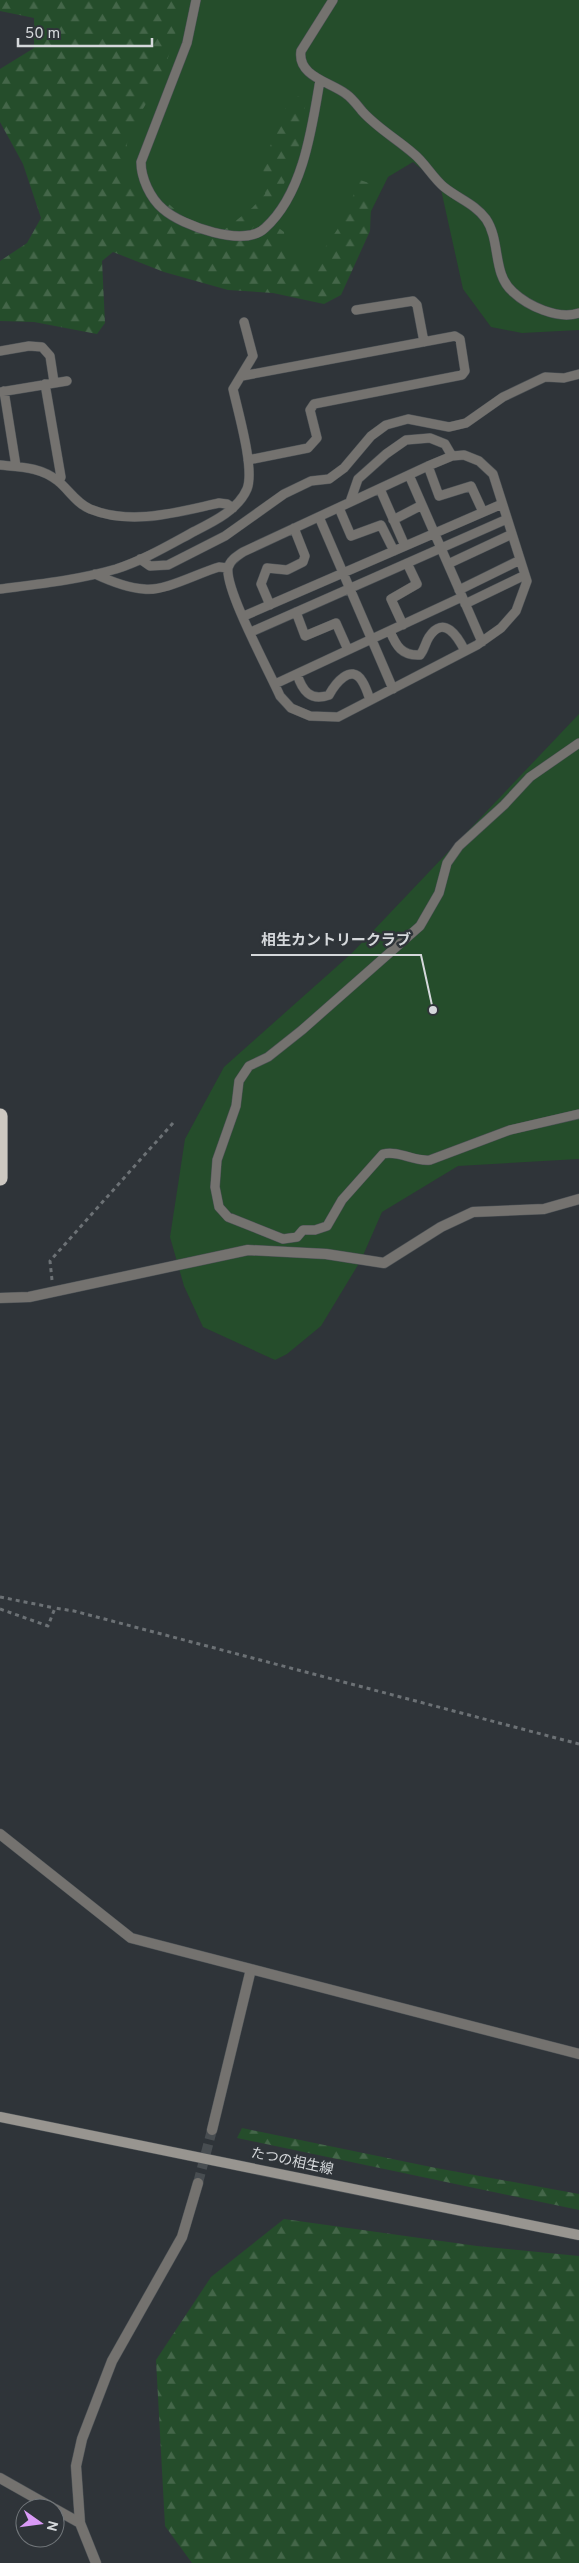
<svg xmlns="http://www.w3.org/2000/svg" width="579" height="2563" viewBox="0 0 579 2563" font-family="Overpass,'Noto Sans JP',sans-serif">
  <defs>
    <pattern id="forest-firs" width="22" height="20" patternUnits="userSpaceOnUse" patternTransform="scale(1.25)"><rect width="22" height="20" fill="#254d2b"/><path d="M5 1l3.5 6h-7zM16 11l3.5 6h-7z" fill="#446649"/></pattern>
  </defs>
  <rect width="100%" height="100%" fill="#2f3439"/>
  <path fill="#254d2b" d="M71 0H579V330L522 333 491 327 463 289 440 185 413 162 388 177 343 268 325 290 59 191Z
    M579 714V1159L458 1166 382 1212 361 1260 321 1326 287 1354 275 1360 203 1327 184 1286 170 1237 185 1139 224 1067 352 953Z"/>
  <path fill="url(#forest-firs)" d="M0 0H178L181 16 162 77 128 134 124 177 139 195 162 198 197 229 219 234 252 208 265 194 263 166 283 111 298 96 306 100 299 148 281 191 252 229 256 236 276 226 284 232 285 246 304 260 316 261 341 224 360 180 372 184 370 231 341 295 324 304 273 293 228 290 164 272 113 252 102 261 105 323 97 334 34 322 0 321V261L27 243 41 218 23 164 0 122V69L34 48V18L0 11Z
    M242 2128 436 2168 579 2194V2210L237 2138Z
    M284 2219 477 2246 579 2256V2563H192L165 2526 156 2360 211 2277Z"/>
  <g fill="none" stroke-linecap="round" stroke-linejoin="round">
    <path stroke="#484d51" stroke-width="10" stroke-dasharray="10 5" stroke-linecap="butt" d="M198 2183 212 2130"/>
    <defs>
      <path id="lane" d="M196 0 187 43 141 162C141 178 150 198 163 209 182 226 245 248 265 228 303 194 312 128 320 80
        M333 0 301 51C297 76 330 82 346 94 352 98 357 105 362 111 377 128 397 139 414 154 425 163 433 178 444 187 459 199 475 204 486 219 501 241 492 274 513 292 528 306 558 320 579 313
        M356 310 413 301 417 305 424 342
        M0 351 29 346 42 347 50 356 54 382
        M242 376 455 336 460 339 465 371 462 375 314 404 310 410 317 438 308 448 248 460
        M45 384 61 477 59 482
        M4 391 16 466
        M0 392 67 381
        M464 455 479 461 493 474 527 581 516 611 501 628 477 645 338 717 310 716 291 708 280 696C269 671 225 590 228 568 230 560 237 556 243 552L428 466 452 456Z
        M0 465C21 467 41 467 58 481 69 490 76 503 90 509 132 526 177 512 219 503L227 504 233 508
        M428 466 439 496 471 486 483 512
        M409 475 482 642
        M380 489 405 546
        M350 502 358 479 386 454 406 440 430 438 445 444 452 456
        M339 508 351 536 381 525 394 551
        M319 517 393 689
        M393 520 422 505
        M140 559 150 566 168 565 225 536 284 494 311 481 329 479 344 468 371 436 386 425 408 419 449 427 466 423 503 397 545 377 564 378 579 374
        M448 564 512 534
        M95 574C110 581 127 588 144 589 164 592 198 573 219 567L228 568
        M0 589C39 584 78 580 116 569 144 560 169 545 195 531 213 522 238 510 247 489 255 469 238 412 233 389L253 356 244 322
        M459 590 520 560
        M465 604 525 575
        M270 605 261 584 267 568 287 570 303 562 305 556 294 528
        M296 612 305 636 336 623 348 650
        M244 616 502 504
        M403 625 391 599 417 584 407 563
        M390 631C396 646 402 656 420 655 425 649 425 643 429 637 444 614 458 637 465 651
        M251 632 507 519
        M297 674C302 690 310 702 329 695 335 684 351 663 362 681 366 687 368 694 370 700
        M275 684 462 597
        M579 743 530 777 504 805 459 846 447 863 439 893 420 926 302 1030 268 1057 249 1066 239 1081 236 1106 217 1160 215 1187 219 1207 228 1217 283 1239 297 1237 303 1230H315L327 1226 342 1200 383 1154C399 1150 414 1162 430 1160L510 1130 579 1114"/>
      <path id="street" d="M0 1298 29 1297 248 1250 326 1254 384 1263 441 1227 473 1212 544 1209 579 1199
        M0 1834 131 1938 579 2054
        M212 2130 251 1969
        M0 2478 53 2508
        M55 2509 80 2523
        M96 2563 80 2523 76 2466 82 2439 112 2361 182 2237 198 2183"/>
      <path id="secondary" d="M0 2117 579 2235"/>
      <path id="highway" d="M0 1116V1178"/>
    </defs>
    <use href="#lane" stroke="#4d5256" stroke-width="10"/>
    <use href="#street" stroke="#4d5256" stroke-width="11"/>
    <use href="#secondary" stroke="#4d5256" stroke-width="11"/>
    <use href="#highway" stroke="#4d5256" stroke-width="16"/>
    <path stroke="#6c7175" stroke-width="3" stroke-dasharray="4 4" stroke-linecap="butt" d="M52 1280 50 1261 173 1123
      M0 1597 55 1608
      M0 1609 48 1626 55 1608 74 1611 579 1744"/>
    <use href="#lane" stroke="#74726f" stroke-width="9"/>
    <use href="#street" stroke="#74726f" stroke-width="10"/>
    <use href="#secondary" stroke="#989590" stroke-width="10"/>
    <use href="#highway" stroke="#cdc8c1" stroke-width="15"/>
  </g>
  <g text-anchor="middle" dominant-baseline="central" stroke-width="5" stroke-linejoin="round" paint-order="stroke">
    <g font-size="14" fill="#d5d8db" stroke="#2f3439">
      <text transform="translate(292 2162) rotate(12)">たつの相生線</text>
    </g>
  </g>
  <path fill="none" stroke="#d5d8db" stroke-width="2" d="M433 1010L421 955H251"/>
  <circle fill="#d5d8db" stroke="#2f3439" stroke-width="2" cx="433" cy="1010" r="5"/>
  <g font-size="15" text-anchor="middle" font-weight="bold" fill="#d5d8db" stroke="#2f3439" stroke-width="5" stroke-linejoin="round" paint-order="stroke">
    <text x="336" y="945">相生カントリークラブ</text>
  </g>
  <g transform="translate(40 2523) rotate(104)"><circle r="24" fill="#2f3439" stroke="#71767a"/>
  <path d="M0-4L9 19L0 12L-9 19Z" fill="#da9af6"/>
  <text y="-8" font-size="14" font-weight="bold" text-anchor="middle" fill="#d5d8db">N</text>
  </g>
  <path d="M18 38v8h134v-8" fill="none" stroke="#d5d8db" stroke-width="2.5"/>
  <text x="25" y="38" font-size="15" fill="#d5d8db" stroke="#2f3439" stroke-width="4" paint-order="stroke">50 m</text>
</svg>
